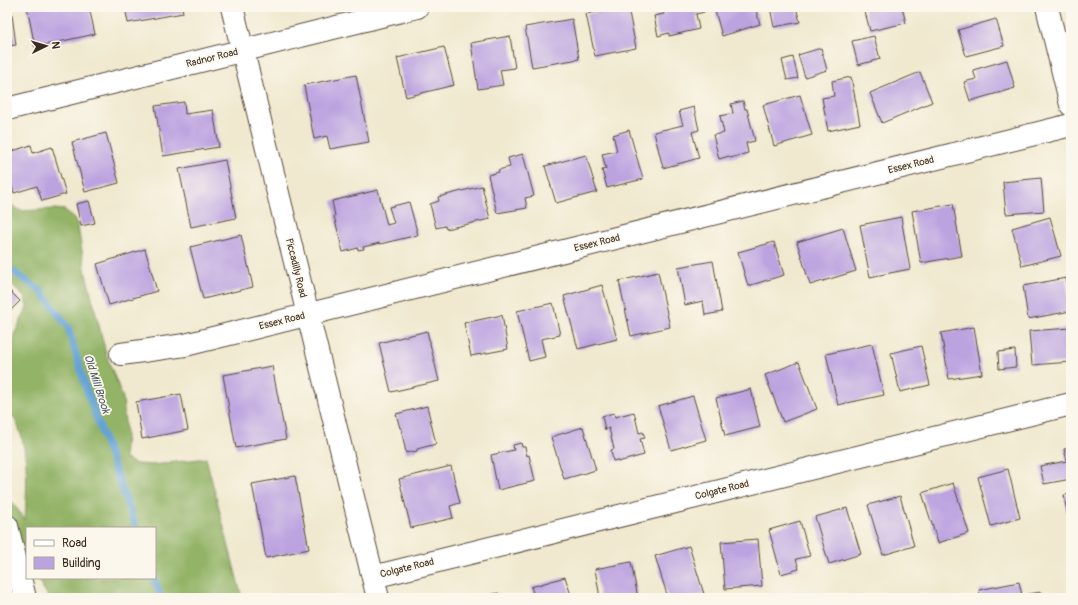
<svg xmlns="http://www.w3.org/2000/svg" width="1078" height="605" viewBox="0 0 1078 605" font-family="Pangolin,sans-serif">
  <rect width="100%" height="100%" fill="#fbf7ec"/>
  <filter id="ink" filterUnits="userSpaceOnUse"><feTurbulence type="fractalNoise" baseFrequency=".025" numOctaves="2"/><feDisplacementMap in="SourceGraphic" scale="8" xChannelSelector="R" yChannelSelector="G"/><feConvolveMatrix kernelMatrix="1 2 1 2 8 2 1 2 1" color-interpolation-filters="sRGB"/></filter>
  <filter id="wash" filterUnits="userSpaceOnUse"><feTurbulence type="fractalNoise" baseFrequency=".012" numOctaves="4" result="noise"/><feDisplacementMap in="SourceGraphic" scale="16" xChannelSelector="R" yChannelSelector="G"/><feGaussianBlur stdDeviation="0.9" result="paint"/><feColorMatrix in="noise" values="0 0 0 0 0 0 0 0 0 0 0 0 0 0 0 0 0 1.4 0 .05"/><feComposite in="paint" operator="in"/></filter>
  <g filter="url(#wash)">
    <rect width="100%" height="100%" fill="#f0e9cf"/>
    <path fill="#93b366" stroke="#676e42" d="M7 202 21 211 54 209 65 210 74 218 78 227 86 274 107 357 123 398 126 435 124 458 136 464 154 465 206 458 242 598H49L37 578H155V528H27V576L18 598H7V495L25 520C27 486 31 435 7 408V349L27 308 25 298 7 279Z"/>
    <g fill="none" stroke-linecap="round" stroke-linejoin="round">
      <path stroke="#65a3d6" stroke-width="7" d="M7 267 41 291 68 327 85 386 136 528
        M154 578 161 598"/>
    </g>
    <g id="blocks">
      <path fill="#bba3e0" d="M7 7H11L16 45 7 46Z
        M27 7H89L95 34 35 47Z
        M125 7H182L183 13 128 23Z
        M622 7H628L636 48 595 56 586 14Z
        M663 7H703L704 12 696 14 699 29 669 36V33L658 36 654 16 664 14Z
        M714 7H755L760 24 722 36Z
        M770 7H796L800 22 774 27Z
        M866 7H902L906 23 870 31 864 8Z
        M572 19 579 59 532 67 525 27Z
        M996 19 1004 46 966 56 958 30Z
        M510 36 515 68 500 70 503 85 478 89 471 43Z
        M874 36 880 59 858 65 852 41Z
        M444 47 454 85 406 97 397 58Z
        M821 48 827 70 805 77 798 55Z
        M793 57 798 78 787 80 782 60Z
        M1007 60 1015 88 970 101 964 82 976 79 973 70Z
        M920 72 932 102 882 123 870 93Z
        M356 75 369 142 330 149 327 136 314 139 304 85Z
        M851 77 860 124 828 131 822 98 834 96 832 81Z
        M800 95 812 135 774 146 763 105Z
        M743 101 745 109H747L755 141 746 143 748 153 730 158 729 156 719 159 713 135 724 133 720 116 733 113 731 104Z
        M184 102 185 114 213 110 219 147 163 156 155 106Z
        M694 107 699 130 692 132 699 158 663 168 654 132 683 125 679 111Z
        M629 130 643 179 607 188 602 170 606 169 602 154 617 151 613 135Z
        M106 133 119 183 85 192 72 142Z
        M31 145 33 153 52 147 66 194 42 201 37 186 14 193 7 170V153Z
        M523 154 534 196 525 198 527 208 497 213 488 175 499 172 498 170 510 167 508 158Z
        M586 155 597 192 556 203 545 166Z
        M225 160 236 218 191 227 179 169Z
        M1041 178 1044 211 1006 214 1003 182Z
        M482 186 490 219 446 229 445 226 436 228 430 204 439 201 438 197Z
        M378 190 387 225 394 223 389 207 409 202 418 235 380 244V243L363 247 364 249 358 250V248L343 252 334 216H335L332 201Z
        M89 201 95 223 81 226 76 204Z
        M953 204 962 256 921 263 912 211Z
        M901 217 910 269 870 277 860 225Z
        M1050 217 1061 256 1022 266 1012 228Z
        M843 228 856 271 810 285 797 242Z
        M241 235 253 287 203 299 190 247Z
        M774 242 784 275 748 286 738 252Z
        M145 249 157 291 109 305 97 264Z
        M713 261 722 312 705 315 703 301 685 305 678 267Z
        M658 272 670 327 631 336 619 281Z
        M1066 278 1071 311 1028 319 1023 286Z
        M602 285 617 339 578 349 564 296Z
        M7 288 20 301 7 314Z
        M553 303 560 335 541 339 545 357 529 361 517 311Z
        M502 315 508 349 471 356 464 323Z
        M974 327 982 374 949 379 941 333Z
        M1071 328V362L1032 365 1029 331Z
        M427 331 439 381 391 392 379 343Z
        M872 344 884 395 838 405 826 354Z
        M921 346 930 385 900 392 891 353Z
        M1015 350 1016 367 999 369 998 352Z
        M799 362 817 409 783 422 765 375Z
        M272 366 286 439 236 448 223 375Z
        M751 389 760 427 725 436 716 398Z
        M181 394 188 430 142 439 136 402Z
        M693 396 706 440 671 450 658 406Z
        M427 406 436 444 417 449V451L414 452 413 451 406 453 401 428H400L396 414Z
        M634 412 639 433 643 432 645 438 640 439 644 455 618 462 617 460 613 461 611 450 614 449 609 428 605 430 602 416 614 413 615 417Z
        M583 427 596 470 564 479 551 437Z
        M521 443 522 447H525L527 456 529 455 535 481 498 490 491 455 514 450 513 445Z
        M1071 448V479L1044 484 1040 466 1067 461 1064 449Z
        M451 466 460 503 450 506 453 518 411 528 399 479Z
        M1008 469 1020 518 991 526 978 477Z
        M295 476 309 549 266 558 252 484Z
        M953 483 969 533 938 543 922 493Z
        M1071 494V524H1069L1064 495Z
        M900 496 914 546 883 555 868 505Z
        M847 508 861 554 829 564 815 517Z
        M800 521 810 556 796 559 799 569 781 574 769 530Z
        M758 539 762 586 725 589 721 542Z
        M689 546 704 594 691 598H668L655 556Z
        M631 562 638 598H600L595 569Z
        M565 577 572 598H535L531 587Z
        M1019 582 1022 595 1041 592 1042 598H981L979 590Z
        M498 593 499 598H478V597Z"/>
    </g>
  </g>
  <g filter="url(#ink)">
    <use href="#blocks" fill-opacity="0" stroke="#564739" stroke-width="1"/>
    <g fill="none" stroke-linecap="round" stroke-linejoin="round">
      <defs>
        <path id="minor" d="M232 7 378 598
          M1047 7 1071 105
          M7 109 417 7
          M121 354 185 345 1071 125
          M7 526 25 598
          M373 577 1071 404"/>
      </defs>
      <use href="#minor" stroke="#564739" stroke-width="24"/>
      <use href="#minor" stroke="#fff" stroke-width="22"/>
    </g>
  </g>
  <g text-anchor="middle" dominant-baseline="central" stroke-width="3.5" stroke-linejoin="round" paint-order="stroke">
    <g font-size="10" fill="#3b2a1e" stroke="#fbf7ec">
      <text transform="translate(212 58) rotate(-14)">Radnor Road</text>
      <text transform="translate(911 165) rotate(-14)">Essex Road</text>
      <text transform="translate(597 243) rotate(-14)">Essex Road</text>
      <text transform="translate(296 268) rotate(76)">Piccadilly Road</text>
      <text transform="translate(282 321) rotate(-14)">Essex Road</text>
      <text transform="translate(722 490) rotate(-14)">Colgate Road</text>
      <text transform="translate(407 568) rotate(-14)">Colgate Road</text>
    </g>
    <g font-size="11" font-style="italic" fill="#4c5a68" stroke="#fbf7ec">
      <text transform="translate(97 384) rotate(72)">Old Mill Brook</text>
    </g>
  </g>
  <rect width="1078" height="605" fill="none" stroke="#fbf7ec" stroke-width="24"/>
  <rect x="26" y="527" width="130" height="52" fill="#fbf7ec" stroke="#aea59a"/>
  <rect x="34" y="540" width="20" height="6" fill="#ffffff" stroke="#aea59a"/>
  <text x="62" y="547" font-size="12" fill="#3b2a1e">Road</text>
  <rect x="34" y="557" width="20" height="12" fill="#bba3e0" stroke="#aea59a"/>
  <text x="62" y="567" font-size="12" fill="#3b2a1e">Building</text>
  <g transform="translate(46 46) rotate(85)" stroke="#fbf7ec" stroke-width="3" paint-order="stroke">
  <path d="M0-3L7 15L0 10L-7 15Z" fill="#3b2a1e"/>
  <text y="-6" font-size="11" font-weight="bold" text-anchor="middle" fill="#3b2a1e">N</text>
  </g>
</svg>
